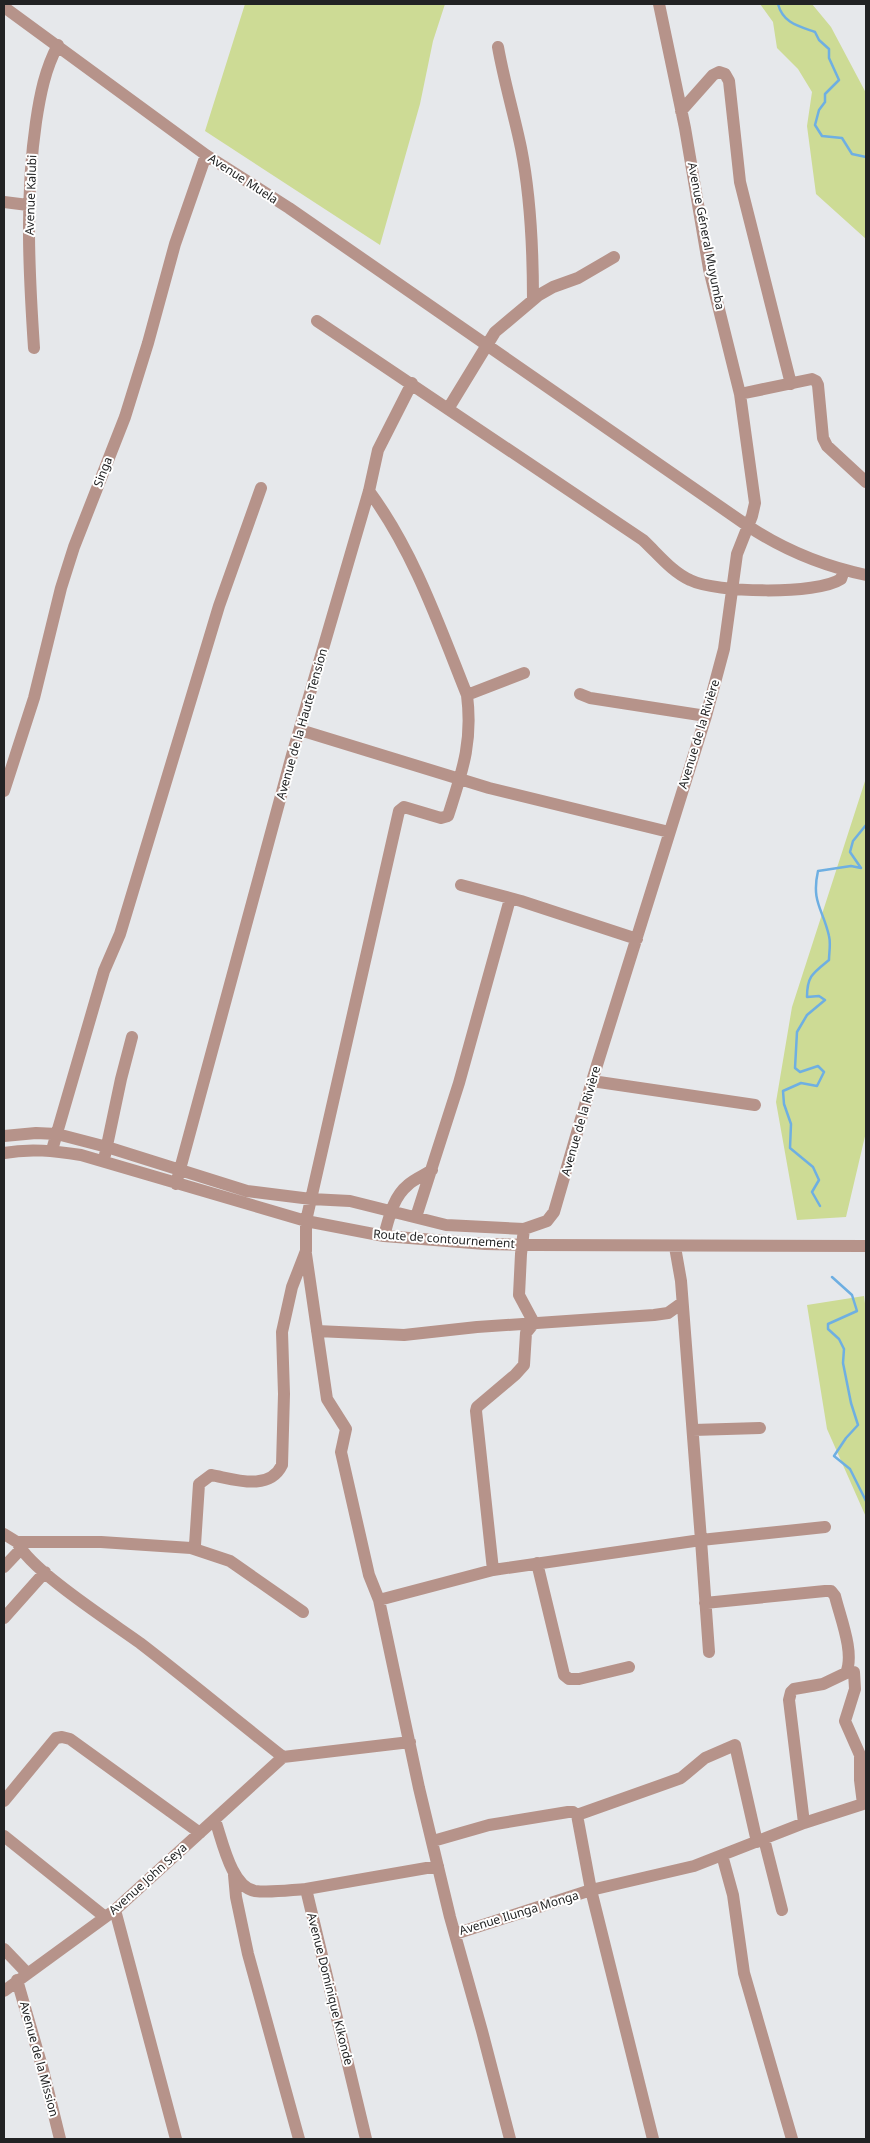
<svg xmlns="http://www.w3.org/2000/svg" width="870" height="2143" font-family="'Noto Sans',sans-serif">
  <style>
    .green { fill: #cddb95 }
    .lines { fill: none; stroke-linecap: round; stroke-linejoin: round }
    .stream { stroke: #6eafe2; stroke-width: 2.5 }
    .minor { stroke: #b6938a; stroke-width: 12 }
    .labels { text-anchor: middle; stroke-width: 4; stroke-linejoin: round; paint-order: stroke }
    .street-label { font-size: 12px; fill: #222324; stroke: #fff }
  </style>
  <rect width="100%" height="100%" fill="#e6e8eb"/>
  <path class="green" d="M245 4H445L433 41 420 104 380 245 205 131Z
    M760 4H812L831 27 866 93V239L816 194 807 126 812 92 798 69 777 48 773 22Z
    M866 778V1132L846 1217 797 1220 776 1102 792 1007Z
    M864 1296 866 1311V1517L827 1429 807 1305Z"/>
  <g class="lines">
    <path class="stream" d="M778 4C783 23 798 26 815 32L819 40 829 49V58L839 80 825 94V102L819 110 815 125 822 136 842 138 852 154 866 157
      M820 1206 812 1192 819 1180 813 1167 790 1148 791 1124 784 1104 783 1091 801 1083 817 1086 824 1072 818 1066 800 1072 795 1068 797 1032 807 1015 825 1000 819 996 807 997C807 976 813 973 829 960 829 952 831 944 829 936 823 909 811 902 818 871L851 866 861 868 850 852 853 841 866 825
      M832 1277 852 1295 857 1311 828 1324V1329L839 1339 844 1349 843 1363 851 1403 858 1425 846 1438 834 1456 850 1469 866 1501"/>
    <path class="minor" d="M4 7 206 155 289 208 748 526C784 550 823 566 866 575
      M498 47C504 81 514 114 521 148 531 198 533 249 533 300
      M681 111 713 75 719 72 725 74 729 81 740 182 791 384
      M4 202 28 205
      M317 321 643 540C658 554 672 572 690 580 716 593 817 595 841 579L844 570
      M34 348C29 273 25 197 36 122 40 95 45 69 58 45
      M740 394 812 379 816 381 818 385 823 438 827 446 866 482
      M448 409 495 332 539 295 553 287 578 278 614 257
      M580 694 590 698 706 716
      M467 695 524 673
      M300 730 489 788 669 832
      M4 791 34 698 61 588 74 547 125 417 148 343 175 244 206 155
      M461 885 521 901 637 939
      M592 1081 755 1105
      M4 1136 36 1133 57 1134 107 1147 247 1191 311 1199 350 1201 446 1225 524 1229
      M52 1150 104 971 120 934 219 606 261 488
      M4 1153C30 1148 55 1151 81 1155L306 1221 384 1236 485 1244 536 1245 866 1246
      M105 1155 121 1079 132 1037
      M176 1184 292 755 369 491 378 450 412 383
      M416 1217 459 1083 510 899
      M384 1236C389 1218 393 1197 408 1185 414 1179 425 1175 432 1170
      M306 1254 327 1399 346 1429 341 1452 369 1575 379 1600 419 1788 450 1917 482 2031 510 2139
      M317 1331 404 1335 477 1327 654 1315 668 1313 682 1303
      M693 1430 760 1428
      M4 1534 17 1542H101L191 1548 195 1545 199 1484 211 1475C234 1479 269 1492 282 1465L284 1394 282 1332 292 1287 306 1251V1221L399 811 404 807 441 818 448 816C462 772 473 743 467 695 439 625 414 552 369 491
      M17 1542C30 1570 111 1622 140 1643 188 1680 235 1719 283 1757
      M191 1548 230 1561 303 1612
      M537 1563 564 1675 569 1679H579L629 1667
      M4 1567 20 1550
      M493 1570 701 1540 681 1281 675 1247
      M379 1600 493 1570 476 1411 477 1407 515 1375 524 1365 526 1333 534 1323 519 1295 521 1254 524 1229 547 1221 554 1212 592 1081 706 716 724 649 737 554 752 516 755 503 740 394 709 269 685 128 659 4
      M705 1603 825 1591H831L835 1596C840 1617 855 1653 846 1673L823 1684 794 1689 791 1692 789 1700 804 1823
      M4 1618 45 1572
      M709 1652 701 1540 825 1527
      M283 1757 410 1742
      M4 1801 56 1738 62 1737 70 1739 200 1833
      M577 1815 681 1778 705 1758 735 1745 757 1842
      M215 1820C222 1839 231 1887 255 1891 271 1893 290 1890 306 1889L366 2139
      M4 1836 105 1917
      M764 1839 782 1910
      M433 1841 489 1825 568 1812H573L577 1815 591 1890 653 2139
      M722 1855 733 1895 744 1973 792 2139
      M234 1875 236 1897 248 1954 299 2139
      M306 1889 438 1866
      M115 1910 176 2139
      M455 1934 591 1890 694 1866 804 1823 863 1804 860 1780V1755L845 1721 855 1689 854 1672
      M4 1949 27 1973
      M17 1980 43 2070 60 2139
      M4 1991 115 1910 283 1757"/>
  </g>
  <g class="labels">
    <g class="street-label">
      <text transform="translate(243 179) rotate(33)" y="4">Avenue Muela</text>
      <text transform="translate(31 195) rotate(-88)" y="4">Avenue Kalubi</text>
      <text transform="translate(706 236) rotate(79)" y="4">Avenue Géneral Muyumba</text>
      <text transform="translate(103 472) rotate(-69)" y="4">Singa</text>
      <text transform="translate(302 724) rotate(-74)" y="4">Avenue de la Haute Tension</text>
      <text transform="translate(699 734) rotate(-73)" y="4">Avenue de la Rivière</text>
      <text transform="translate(581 1121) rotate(-74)" y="4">Avenue de la Rivière</text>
      <text transform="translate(444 1239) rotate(4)" y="4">Route de contournement</text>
      <text transform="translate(148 1879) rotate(-42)" y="4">Avenue John Seya</text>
      <text transform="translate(519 1913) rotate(-17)" y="4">Avenue Ilunga Monga</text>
      <text transform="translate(330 1989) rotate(76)" y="4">Avenue Dominique Kikonde</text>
      <text transform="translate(39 2059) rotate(75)" y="4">Avenue de la Mission</text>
    </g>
  </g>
  <rect width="870" height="2143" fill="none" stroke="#222324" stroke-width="10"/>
</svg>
